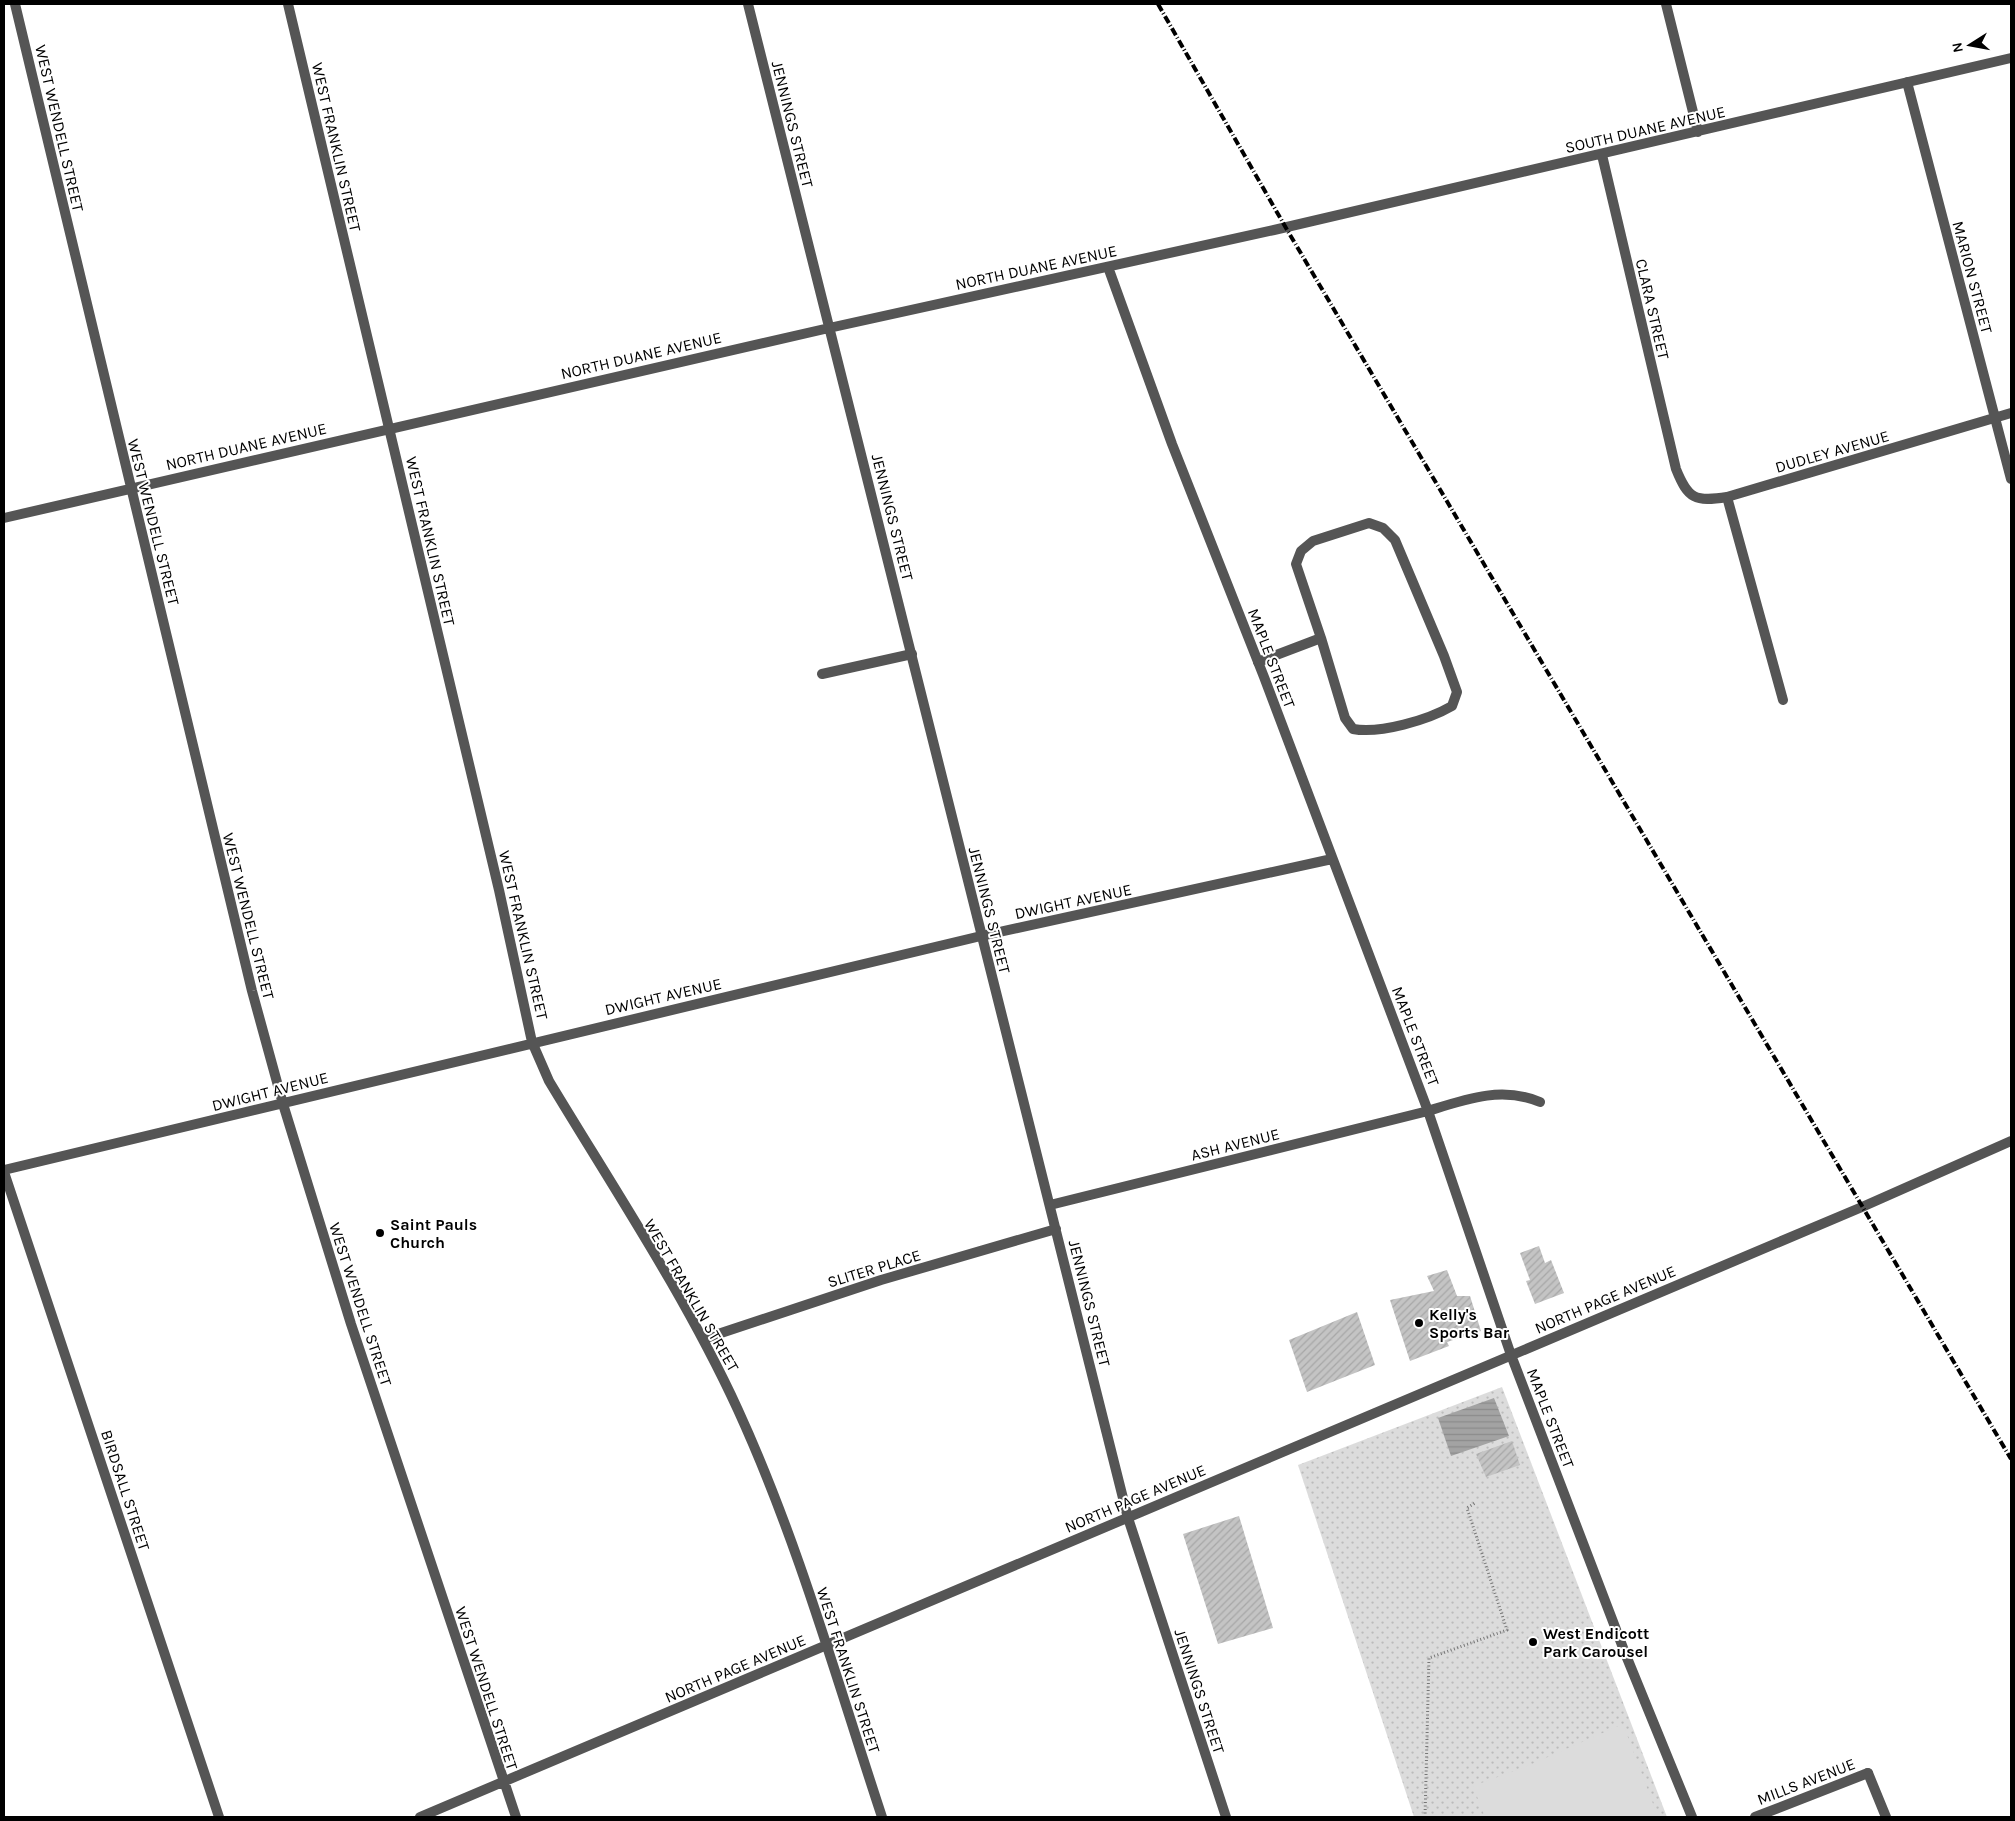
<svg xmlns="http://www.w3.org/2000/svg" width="2015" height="1821" font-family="Karla,sans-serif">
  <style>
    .park { fill: url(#park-dots) }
    .pitch { fill: #dcdcdc }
    .water { fill: url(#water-rules) }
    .building { fill: url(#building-hatch) }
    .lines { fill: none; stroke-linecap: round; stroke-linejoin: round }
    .path { stroke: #777; stroke-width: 3; stroke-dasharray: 1 2.5; stroke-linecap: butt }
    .lane { stroke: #555; stroke-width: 10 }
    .street { stroke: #555; stroke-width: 10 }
    .rail { stroke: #000; stroke-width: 4; stroke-dasharray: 8 2.5 1 2.5; stroke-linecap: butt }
    .poi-dot { fill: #000; stroke: #fff; stroke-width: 2 }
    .labels { text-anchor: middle; stroke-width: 4; stroke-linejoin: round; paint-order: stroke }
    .street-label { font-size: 16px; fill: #000; stroke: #fff }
    .poi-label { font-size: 16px; font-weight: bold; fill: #000; stroke: #fff; text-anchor: start }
  </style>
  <defs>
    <pattern id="park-dots" width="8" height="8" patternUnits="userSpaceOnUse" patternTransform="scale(1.25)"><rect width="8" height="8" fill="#dcdcdc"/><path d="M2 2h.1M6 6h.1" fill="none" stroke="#bbb" stroke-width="1.8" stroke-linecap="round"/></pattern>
    <pattern id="water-rules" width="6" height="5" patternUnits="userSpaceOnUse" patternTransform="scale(1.25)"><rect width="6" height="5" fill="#a3a3a3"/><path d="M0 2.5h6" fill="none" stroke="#8b8b8b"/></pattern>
    <pattern id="building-hatch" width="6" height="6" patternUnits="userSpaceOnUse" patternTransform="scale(1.25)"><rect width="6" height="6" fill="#c4c4c4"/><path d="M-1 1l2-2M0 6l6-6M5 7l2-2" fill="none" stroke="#a7a7a7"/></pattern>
  </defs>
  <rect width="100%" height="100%" fill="#fff"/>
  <path class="park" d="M1502 1387 1667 1817H1414L1298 1465Z"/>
  <path class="pitch" d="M1623 1724 1658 1817H1485L1473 1786 1525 1767Z"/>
  <path class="water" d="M1494 1398 1509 1436 1451 1456 1438 1418Z"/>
  <path class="building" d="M1539 1246 1545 1263 1551 1260 1564 1293 1535 1304 1526 1281 1530 1280 1520 1253Z
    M1447 1270 1457 1296H1470L1481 1331 1447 1342 1449 1346 1410 1361 1390 1300 1434 1291 1427 1276Z
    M1357 1312 1375 1365 1307 1392 1289 1340Z
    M1512 1441 1520 1465 1486 1477 1476 1454Z
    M1239 1516 1273 1628 1218 1644 1183 1534Z"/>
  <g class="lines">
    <path class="path" d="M1425 1817 1429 1658 1507 1630 1467 1508 1475 1503"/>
    <path class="lane" d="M1258 662 1321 638 1296 564 1301 551 1313 541 1369 523 1383 528 1395 540 1444 656 1457 692 1452 706C1428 720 1380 734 1353 729L1345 718 1321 638
      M822 674 912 654
      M1428 1111C1466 1099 1502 1086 1540 1102
      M1868 1773 1886 1817"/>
    <path class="street" d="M15 4 252 991 283 1104 351 1324 516 1817
      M288 4 499 890 532 1042 549 1081C614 1189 685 1295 738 1410 798 1541 837 1681 882 1817
      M748 4 1128 1518 1226 1817
      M1666 4 1698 132
      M1907 82 2011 479
      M1602 155 1676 469C1688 499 1695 502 1727 497L2011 413
      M1108 267 1172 444 1264 677 1428 1111 1511 1355 1625 1653 1692 1817
      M1727 497 1783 700
      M4 518 829 328 1274 230 2011 58
      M4 1170 981 936 1332 859
      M4 1172 219 1817
      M1050 1205 1428 1111
      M703 1339 881 1280 1056 1229
      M420 1817 1862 1207 2011 1141
      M1755 1817 1868 1773"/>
    <path class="rail" d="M1158 4 1286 228 2011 1459"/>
  </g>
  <g class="poi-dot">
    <circle cx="380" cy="1233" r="5"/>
    <circle cx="1419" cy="1323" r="5"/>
    <circle cx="1533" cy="1642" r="5"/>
  </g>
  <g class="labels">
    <g class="street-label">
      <text transform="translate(793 124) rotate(76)" y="6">JENNINGS STREET</text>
      <text transform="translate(60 128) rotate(77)" y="6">WEST WENDELL STREET</text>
      <text transform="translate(1645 129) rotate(-13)" y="6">SOUTH DUANE AVENUE</text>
      <text transform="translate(337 147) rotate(77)" y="6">WEST FRANKLIN STREET</text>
      <text transform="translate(1036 267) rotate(-12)" y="6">NORTH DUANE AVENUE</text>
      <text transform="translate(1973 277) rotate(75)" y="6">MARION STREET</text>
      <text transform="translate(1653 309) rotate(77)" y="6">CLARA STREET</text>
      <text transform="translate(641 355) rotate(-13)" y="6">NORTH DUANE AVENUE</text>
      <text transform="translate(246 446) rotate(-13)" y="6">NORTH DUANE AVENUE</text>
      <text transform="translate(1832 451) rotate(-16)" y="6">DUDLEY AVENUE</text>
      <text transform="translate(893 517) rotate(76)" y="6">JENNINGS STREET</text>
      <text transform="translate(154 522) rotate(76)" y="6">WEST WENDELL STREET</text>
      <text transform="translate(431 541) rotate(77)" y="6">WEST FRANKLIN STREET</text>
      <text transform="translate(1272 658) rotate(69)" y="6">MAPLE STREET</text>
      <text transform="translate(1073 901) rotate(-12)" y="6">DWIGHT AVENUE</text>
      <text transform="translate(990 910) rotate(76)" y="6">JENNINGS STREET</text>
      <text transform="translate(249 916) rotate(76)" y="6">WEST WENDELL STREET</text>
      <text transform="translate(524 935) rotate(77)" y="6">WEST FRANKLIN STREET</text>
      <text transform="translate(663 996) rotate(-13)" y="6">DWIGHT AVENUE</text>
      <text transform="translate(1416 1036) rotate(69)" y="6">MAPLE STREET</text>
      <text transform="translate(270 1091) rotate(-14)" y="6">DWIGHT AVENUE</text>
      <text transform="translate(1235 1144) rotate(-14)" y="6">ASH AVENUE</text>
      <text transform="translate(874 1268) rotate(-17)" y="6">SLITER PLACE</text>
      <text transform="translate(692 1295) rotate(60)" y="6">WEST FRANKLIN STREET</text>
      <text transform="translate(1605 1299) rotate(-23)" y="6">NORTH PAGE AVENUE</text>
      <text transform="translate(1090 1303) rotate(76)" y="6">JENNINGS STREET</text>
      <text transform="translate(361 1304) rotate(72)" y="6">WEST WENDELL STREET</text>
      <text transform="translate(1551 1418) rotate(69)" y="6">MAPLE STREET</text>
      <text transform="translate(126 1490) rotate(72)" y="6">BIRDSALL STREET</text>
      <text transform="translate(1135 1498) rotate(-23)" y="6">NORTH PAGE AVENUE</text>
      <text transform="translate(735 1668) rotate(-23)" y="6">NORTH PAGE AVENUE</text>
      <text transform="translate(849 1670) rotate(72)" y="6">WEST FRANKLIN STREET</text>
      <text transform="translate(487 1688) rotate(72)" y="6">WEST WENDELL STREET</text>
      <text transform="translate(1200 1691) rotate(72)" y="6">JENNINGS STREET</text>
      <text transform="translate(1806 1781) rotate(-21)" y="6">MILLS AVENUE</text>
    </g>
    <g class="poi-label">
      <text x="390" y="1230">Saint Pauls<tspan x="390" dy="18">Church</tspan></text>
      <text x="1429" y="1320">Kelly's<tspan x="1429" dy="18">Sports Bar</tspan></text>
      <text x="1543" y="1639">West Endicott<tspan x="1543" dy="18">Park Carousel</tspan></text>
    </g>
  </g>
  <rect width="2015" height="1821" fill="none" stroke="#000000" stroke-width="10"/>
  <g transform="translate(1970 45) rotate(259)" stroke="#ffffff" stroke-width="4" paint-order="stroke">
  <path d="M0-4L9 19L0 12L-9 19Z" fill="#000000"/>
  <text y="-8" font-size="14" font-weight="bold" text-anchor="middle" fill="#000000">N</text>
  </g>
</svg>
